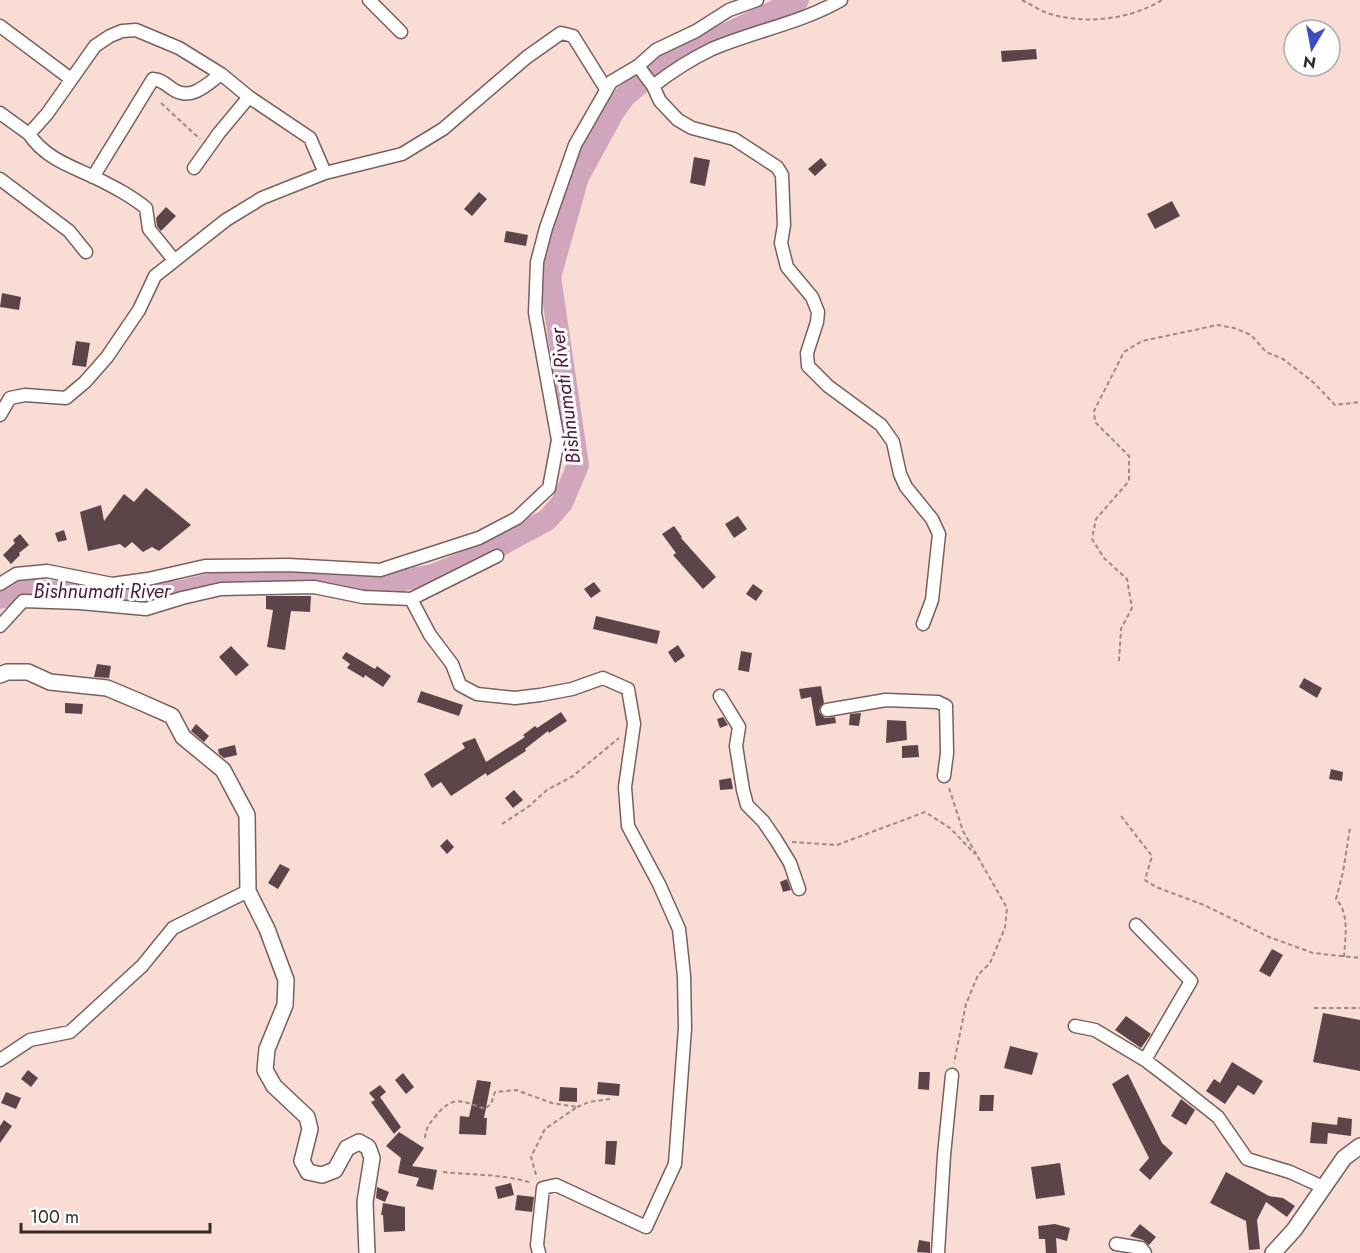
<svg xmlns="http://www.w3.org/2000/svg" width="1360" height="1253" font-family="Jost,sans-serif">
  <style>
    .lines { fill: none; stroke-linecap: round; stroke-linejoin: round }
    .river { stroke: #d1a6bd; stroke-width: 22 }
    .building { fill: #5c4548 }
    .minor-casing { stroke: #78615a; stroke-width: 15 }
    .tertiary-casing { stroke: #78615a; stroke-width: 18 }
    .path { stroke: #9d8a84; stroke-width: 2; stroke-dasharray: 4.5 3; stroke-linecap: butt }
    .minor { stroke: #fff; stroke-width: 12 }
    .tertiary { stroke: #fff; stroke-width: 15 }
    .labels { text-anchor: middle; stroke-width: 6; stroke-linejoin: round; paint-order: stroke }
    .water-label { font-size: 20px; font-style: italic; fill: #4c1838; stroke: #fff }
  </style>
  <rect width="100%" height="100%" fill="#f9ddd5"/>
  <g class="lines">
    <path class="river" d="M0 598 27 590 105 595H143L182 591 240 577 322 576 392 582 433 575 482 555 547 520 562 503 578 465 550 277 578 177 613 113 625 96 663 64 798 0"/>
  </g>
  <path class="building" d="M1036 49 1037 59 1002 62 1001 51Z
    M694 157 710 160 705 186 690 183Z
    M821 158 827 165 815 176 808 169Z
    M479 192 487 199 472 216 464 209Z
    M1172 201 1180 216 1155 229 1147 214Z
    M166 207 176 216 161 231 157 226 156 218Z
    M506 231 528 235 526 246 504 242Z
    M2 293 21 297 19 310 0 307Z
    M76 341 90 343 86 367 72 365Z
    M146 488 191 525 159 551 152 547 143 552 132 542 125 548 120 544 88 551 80 512 101 505 104 521 124 494 134 502Z
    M738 516 747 529 734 538 725 524Z
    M674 526 682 537 681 538 716 577 703 589 673 555 676 553 662 534Z
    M64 530 67 540 58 542 55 533Z
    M20 534 29 545 19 553 20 555 11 564 3 555 15 543 13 540Z
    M594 582 601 591 591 598 584 589Z
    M753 584 763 591 756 601 746 594Z
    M266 596H311L310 612 291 611 285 650 267 647 273 610 266 609Z
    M596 616 660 631 657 644 593 629Z
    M678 645 685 656 675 663 668 652Z
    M231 646 249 665 236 676 219 657Z
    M741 651 752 653 749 672 738 670Z
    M346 652 375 669 377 666 391 676 383 687 365 675 364 678 347 668 350 664 342 658Z
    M97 664 111 666 109 678 94 677Z
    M1304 678 1322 688 1317 698 1299 687Z
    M821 686 824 703 820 707 819 712 825 718 835 717 836 723 816 726 811 697 801 699 799 689Z
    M421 691 463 705 459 716 417 702Z
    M65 703 83 704 82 714 65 713Z
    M561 712 567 721 549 733 548 731 525 749 526 751 487 776 486 773 451 796 441 782 432 788 424 774 465 748 462 743 475 738 486 762 525 737 523 735 535 726 537 728Z
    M861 713 859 726 849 725 850 714Z
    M723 717 728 725 720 728 717 719Z
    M887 720 906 721 907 740 886 743Z
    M196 724 209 736 204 742 191 731Z
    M235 745 237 755 224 758 219 754 218 749Z
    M918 745 919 757 902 758V746Z
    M1331 769 1343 772 1342 781 1329 779Z
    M731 778 733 789 720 790 719 780Z
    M514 790 523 800 513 808 505 798Z
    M447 839 454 847 447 854 440 846Z
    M280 864 290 869 278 889 268 883Z
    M787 879 791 890 783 892 780 882Z
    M1272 949 1283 955 1270 977 1259 971Z
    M1323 1013 1360 1020V1071L1313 1062Z
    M1126 1016 1151 1034 1141 1048 1115 1030Z
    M1010 1046 1038 1053 1032 1075 1004 1068Z
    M1232 1062 1263 1081 1254 1095 1238 1085 1225 1104 1206 1091 1214 1079 1220 1083Z
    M28 1070 38 1078 31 1087 21 1079Z
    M919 1072H930L929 1090 918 1089Z
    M403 1073 414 1087 406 1094 395 1080Z
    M1128 1074 1162 1143 1173 1153 1150 1180 1139 1170 1149 1158 1112 1084Z
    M477 1080 491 1082 484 1118H487L486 1135 459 1134 460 1116 469 1117Z
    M598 1082 620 1084 619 1096 597 1094Z
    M380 1085 386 1092 380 1097 401 1127 394 1134 371 1102 375 1100 369 1093Z
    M560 1087 577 1088V1102L559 1101Z
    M6 1092 21 1098 16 1109 1 1103Z
    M980 1095H994L993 1111H979Z
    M1181 1099 1195 1110 1186 1125 1171 1116Z
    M1338 1117 1352 1119 1351 1136 1328 1133 1327 1144 1310 1143 1312 1122 1337 1125Z
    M4 1120 12 1126 0 1143V1126Z
    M399 1132 424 1148 412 1166 437 1170 433 1190 416 1186 419 1178 398 1173 401 1158 386 1146Z
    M606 1141H617L615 1165 605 1164Z
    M1060 1163 1065 1195 1036 1199 1031 1167Z
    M1226 1172 1269 1196 1283 1198 1295 1206 1287 1217 1266 1202 1257 1220 1260 1249 1249 1250 1246 1221 1210 1203Z
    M511 1183 514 1195 498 1199 495 1187Z
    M377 1187 389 1192 385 1202 376 1198Z
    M517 1195 534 1197 532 1212 515 1210Z
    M383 1203 405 1207V1231L384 1232 383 1215H381Z
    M1055 1224 1070 1228 1067 1241 1056 1238 1057 1253H1046L1045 1239H1039L1038 1226Z
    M1140 1224 1156 1237 1149 1245 1143 1240 1130 1236Z
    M919 1240 930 1242V1253L917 1252Z"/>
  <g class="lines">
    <defs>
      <path id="minor" d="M369 0 401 32
        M841 0C801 23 754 31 712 49 691 59 671 72 653 86L660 101 678 120 692 128 734 139 777 167 782 175 784 225 781 243 787 267 812 297 818 312 817 322 807 353 808 366 828 386 881 425 893 442 900 474 906 487 932 519 939 534 932 600 923 624
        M0 26 71 79
        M638 66 653 86
        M0 113 29 134 47 114 95 46 110 36 122 31 136 30 179 48 221 74 249 97 310 138 325 173
        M29 134C45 158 70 166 94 177 112 186 130 195 146 208L149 229 174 260
        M194 168 219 133 249 97
        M93 177 153 79C163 80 166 85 174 90 192 101 207 84 221 74
        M0 179 69 231 86 252
        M0 415 10 398 25 395 66 398 85 382 107 357 139 310 155 276 226 220 262 198 325 173 402 154 443 129 527 57 561 33 573 36 606 89
        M0 584 16 574 47 571 112 584 148 579 205 566 288 565 380 570 479 538 517 518 549 488 558 440 535 313 537 262 546 228 575 145 611 82 638 66 656 50 696 31 729 10 757 0
        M411 599 430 635 452 664 460 685 477 694 515 698 540 695 572 689 603 678 628 689 634 724 625 787 628 826 659 884 679 929 684 976 685 1028 675 1164 646 1227 556 1185 543 1188 537 1245 539 1253
        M0 626 23 601 80 603 146 609 182 598 221 589 314 587 363 597 411 599 497 556
        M720 696 739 727 736 746 743 790 747 805 763 821 776 840 790 863 799 889
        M827 710 886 700 938 702 946 706 947 753 944 776
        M1136 925 1191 981 1145 1060
        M1075 1026 1095 1030 1145 1060 1170 1079 1218 1117 1247 1159 1290 1172 1323 1187
        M0 1060 30 1040 70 1032 142 966 173 928 248 891
        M1116 1244 1141 1248 1145 1253
        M938 1253 944 1155 952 1075"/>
      <path id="tertiary" d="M0 675 7 672H28L50 682 107 688 138 701 172 716 183 737 223 770 247 815 248 891 267 929 286 980 285 1005 267 1049 265 1070 274 1086 307 1117 310 1129 302 1161 308 1172 322 1175 335 1170 347 1148 359 1142 368 1147 372 1158 365 1202 367 1253
        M1273 1253 1294 1230 1344 1158 1360 1146"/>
    </defs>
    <use href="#minor" class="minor-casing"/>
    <use href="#tertiary" class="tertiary-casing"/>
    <path class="path" d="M1022 0C1030 4 1039 10 1047 13 1084 25 1129 20 1162 0
      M161 103 200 139
      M1119 661 1121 629 1132 608 1127 579 1104 558 1092 539 1096 519 1129 481V456L1095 422 1094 411 1124 352 1142 341 1218 325 1234 328 1251 335 1266 352 1283 359 1313 382 1335 405 1360 402
      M949 788 963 831 1007 908 1005 928 990 963 978 975 966 1004 954 1063
      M1121 816 1152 856 1145 880 1156 887 1204 905 1269 937 1313 953 1360 958
      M502 824 528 807 547 790 573 776 619 738
      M792 842 837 845 925 812 950 828 975 854
      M1344 957C1345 938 1350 914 1336 899L1343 872 1350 828
      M1314 1008H1360
      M577 1107 589 1102 610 1099
      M425 1138C426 1128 429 1124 435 1117 452 1095 461 1100 485 1109L491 1104 495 1092 516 1090 552 1103 577 1107 545 1129 531 1157 537 1178
      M443 1172C473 1175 504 1174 532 1183"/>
    <use href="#minor" class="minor"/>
    <use href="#tertiary" class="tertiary"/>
  </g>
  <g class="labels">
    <g class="water-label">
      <text transform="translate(565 396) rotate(-97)" y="7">Bishnumati River</text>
      <text x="102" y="598">Bishnumati River</text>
    </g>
  </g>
  <g transform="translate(1312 48) rotate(190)"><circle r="28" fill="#ffffff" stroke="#aeaaa9" stroke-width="1.5"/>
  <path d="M0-4.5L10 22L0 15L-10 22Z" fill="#3b4dc0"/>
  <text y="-9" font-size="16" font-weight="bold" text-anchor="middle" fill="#342a27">N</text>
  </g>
  <path d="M21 1223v9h189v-9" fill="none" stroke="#342a27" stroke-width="3"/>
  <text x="30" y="1223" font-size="18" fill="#342a27" stroke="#ffffff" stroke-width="4.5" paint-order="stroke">100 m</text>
</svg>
